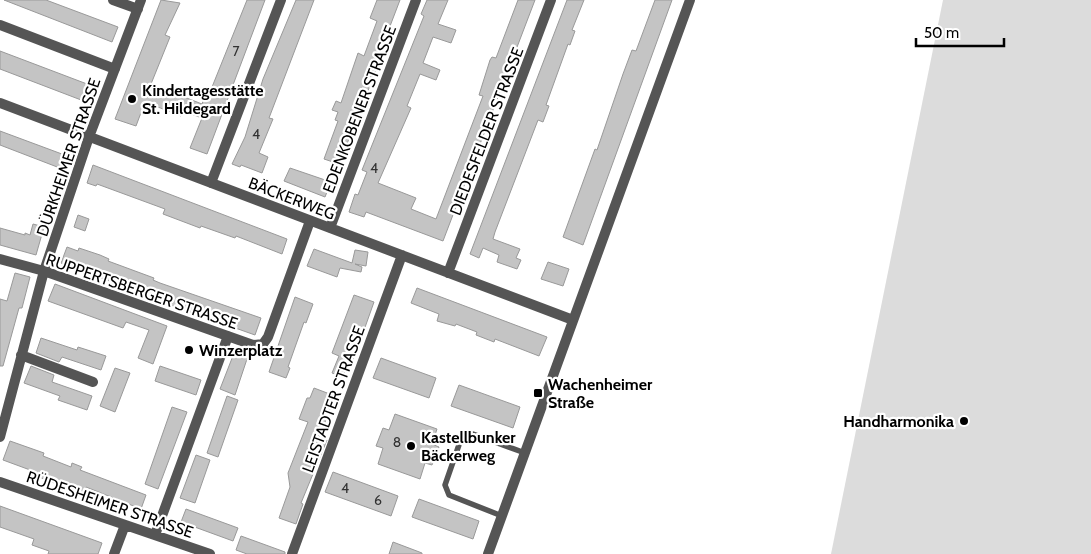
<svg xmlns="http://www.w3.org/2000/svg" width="1091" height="554" font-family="Cabin,sans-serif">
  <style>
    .green { fill: #dcdcdc }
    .building { fill: #c4c4c4; stroke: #999 }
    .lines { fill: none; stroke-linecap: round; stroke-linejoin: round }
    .service { stroke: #555; stroke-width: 5.5 }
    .minor { stroke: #555; stroke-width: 10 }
    .poi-dot { fill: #000; stroke: #fff; stroke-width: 2 }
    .labels { text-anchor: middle; stroke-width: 4.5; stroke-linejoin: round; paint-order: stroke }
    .number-label { font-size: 14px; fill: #313131 }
    .poi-label { font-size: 16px; font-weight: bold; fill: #000; stroke: #fff; text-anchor: start }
    .street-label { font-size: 16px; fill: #000; stroke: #fff }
  </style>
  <rect width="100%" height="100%" fill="#fff"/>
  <path class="green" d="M943 0H1091V554H831Z"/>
  <path class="building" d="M4 0H46L118 27 112 42Z
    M161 0 180 3 165 35 170 37 151 84 202 104 203 101 206 102 247 0H265L207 154 190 148 202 118 183 111 181 116 145 102 136 126 115 119Z
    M296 0H314L269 118 273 119 259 153 268 157 262 173 241 165 240 167 232 164 245 137 263 79Z
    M377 0H400L387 34 390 35 339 164 324 159 338 121 335 120 338 112 332 110 336 101 341 103 358 53 364 56 377 21 370 18Z
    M427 0H448L438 24 456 30 451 43 433 37 423 63 440 70 436 80 420 74 407 106 411 108 378 183 416 198 411 209 436 219 483 96 479 95 490 60 492 57 496 58 518 0H535L443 241 366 212 364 217 349 212 355 194 358 195 367 172 362 170 424 16 421 14Z
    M567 0H584L572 30 575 31 570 45 568 44 546 105 549 106 543 122 538 120 495 232 493 239 520 249 516 258 521 260 517 269 497 262 499 255 483 248 479 258 470 254Z
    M655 0H672L583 245 563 237 595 149 597 150 623 74 632 50 636 51Z
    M0 51 95 87 89 103 0 69Z
    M0 131 70 157 65 170 0 145Z
    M93 165 287 239 282 254 236 236 235 238 201 226 200 228 163 214 165 209 97 184 96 186 87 183Z
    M290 168 331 182 325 197 284 181Z
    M78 215 89 219 85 231 74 227Z
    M33 224 44 227 36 255 0 245V228L25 235V233L30 235Z
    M67 247 78 251 79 248 100 255 109 259 108 261 154 278 153 280 160 283 261 318 255 335 162 302 163 301 61 263Z
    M314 249 352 263 355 250 368 252 366 266 355 264 362 267 361 272 340 268 337 277 307 266Z
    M548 262 569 269 563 286 541 279Z
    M15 273 30 277 22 308H19L3 366H0V299L7 301Z
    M55 284 167 326 153 364 138 358 149 330 126 322 123 328 48 301Z
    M417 288 547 337 539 356 495 339 494 342 476 335 477 332 456 324 455 326 437 321 439 314 411 303Z
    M354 295 374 302 363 333 359 332 353 348 357 349 352 361 349 359 343 377 332 373 339 356 332 353Z
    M295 297 313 304 306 323 304 322 288 367 290 368 286 378 269 372Z
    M41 338 77 350 78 347 106 356 101 370 62 357 59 362 36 353Z
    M236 348 249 353 235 395 220 389Z
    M381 358 436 378 429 398 373 378Z
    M31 366 54 375 52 382 92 396 87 410 58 400 60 396 24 383Z
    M160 366 201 380 196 395 155 381Z
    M115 368 130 373 115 412 100 406Z
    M459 385 520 407 513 428 451 406Z
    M314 388 335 396 319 438 327 440 301 503 303 504 296 524 279 518 290 487 288 473 308 422 299 419 307 398H310Z
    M227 396 238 400 218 457 207 453Z
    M172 407 187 412 158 489 145 484Z
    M395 414 437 429 432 444 439 447 432 465 425 463 420 479 378 464 383 448 376 446 383 428 389 430Z
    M10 441 44 453 43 456 71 467 72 463 82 467 80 470 146 495 141 509 86 487 83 494 39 477 41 474 3 460Z
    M196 455 210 460 195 503 180 498Z
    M333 472 398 496 391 516 325 492Z
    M419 499 479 521 473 539 412 517Z
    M0 506 102 543 98 554H48L49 551 32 545 34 539 0 527Z
    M186 509 238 528 233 541 181 522Z
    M241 536 285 552V554H247L236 550Z
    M393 542 422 553V554H389Z"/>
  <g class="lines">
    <path class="service" d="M502 516 449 495 445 485 461 439 466 434H473L525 453"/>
    <path class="minor" d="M113 0 138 9
      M0 25 115 69
      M0 103 573 320
      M211 183 281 0
      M330 228 416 0
      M0 259 44 271 253 345 263 344 268 337 310 221
      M448 273 551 0
      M21 355 93 382
      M0 437 44 271 89 137 141 0
      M0 482 210 554
      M155 535 228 336
      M114 554 125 525
      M292 554 402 255
      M488 554 690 0"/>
  </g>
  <g class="poi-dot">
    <circle cx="132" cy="99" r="5"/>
    <circle cx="189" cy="350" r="5"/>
    <rect x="533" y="388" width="10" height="10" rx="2.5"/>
    <circle cx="964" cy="421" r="5"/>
    <circle cx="411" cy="446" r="5"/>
  </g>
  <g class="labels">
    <g class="number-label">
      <text x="236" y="56">7</text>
      <text x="256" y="139">4</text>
      <text x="374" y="173">4</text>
      <text x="397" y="447">8</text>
      <text x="345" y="493">4</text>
      <text x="378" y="505">6</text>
    </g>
    <g class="poi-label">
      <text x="142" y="96">Kindertagesstätte<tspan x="142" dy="18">St. Hildegard</tspan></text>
      <text x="199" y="356">Winzerplatz</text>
      <text x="548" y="390">Wachenheimer<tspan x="548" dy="18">Straße</tspan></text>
      <text x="954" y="427" text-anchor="end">Handharmonika</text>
      <text x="421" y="443">Kastellbunker<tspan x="421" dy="18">Bäckerweg</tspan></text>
    </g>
    <g class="street-label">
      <text transform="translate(359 109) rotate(-69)" y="6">EDENKOBENER STRASSE</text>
      <text transform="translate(486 131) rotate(-69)" y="6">DIEDESFELDER STRASSE</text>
      <text transform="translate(68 157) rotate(-71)" y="6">DÜRKHEIMER STRASSE</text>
      <text transform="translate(292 198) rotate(21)" y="6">BÄCKERWEG</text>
      <text transform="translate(142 291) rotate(19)" y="6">RUPPERTSBERGER STRASSE</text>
      <text transform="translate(333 399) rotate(-70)" y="6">LEISTADTER STRASSE</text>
      <text transform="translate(110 504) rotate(19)" y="6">RÜDESHEIMER STRASSE</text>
    </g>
  </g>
  <path d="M916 38v8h88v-8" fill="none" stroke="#000000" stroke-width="2.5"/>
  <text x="924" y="38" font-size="15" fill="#000000" stroke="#ffffff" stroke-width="4" paint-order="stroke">50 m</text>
</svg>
